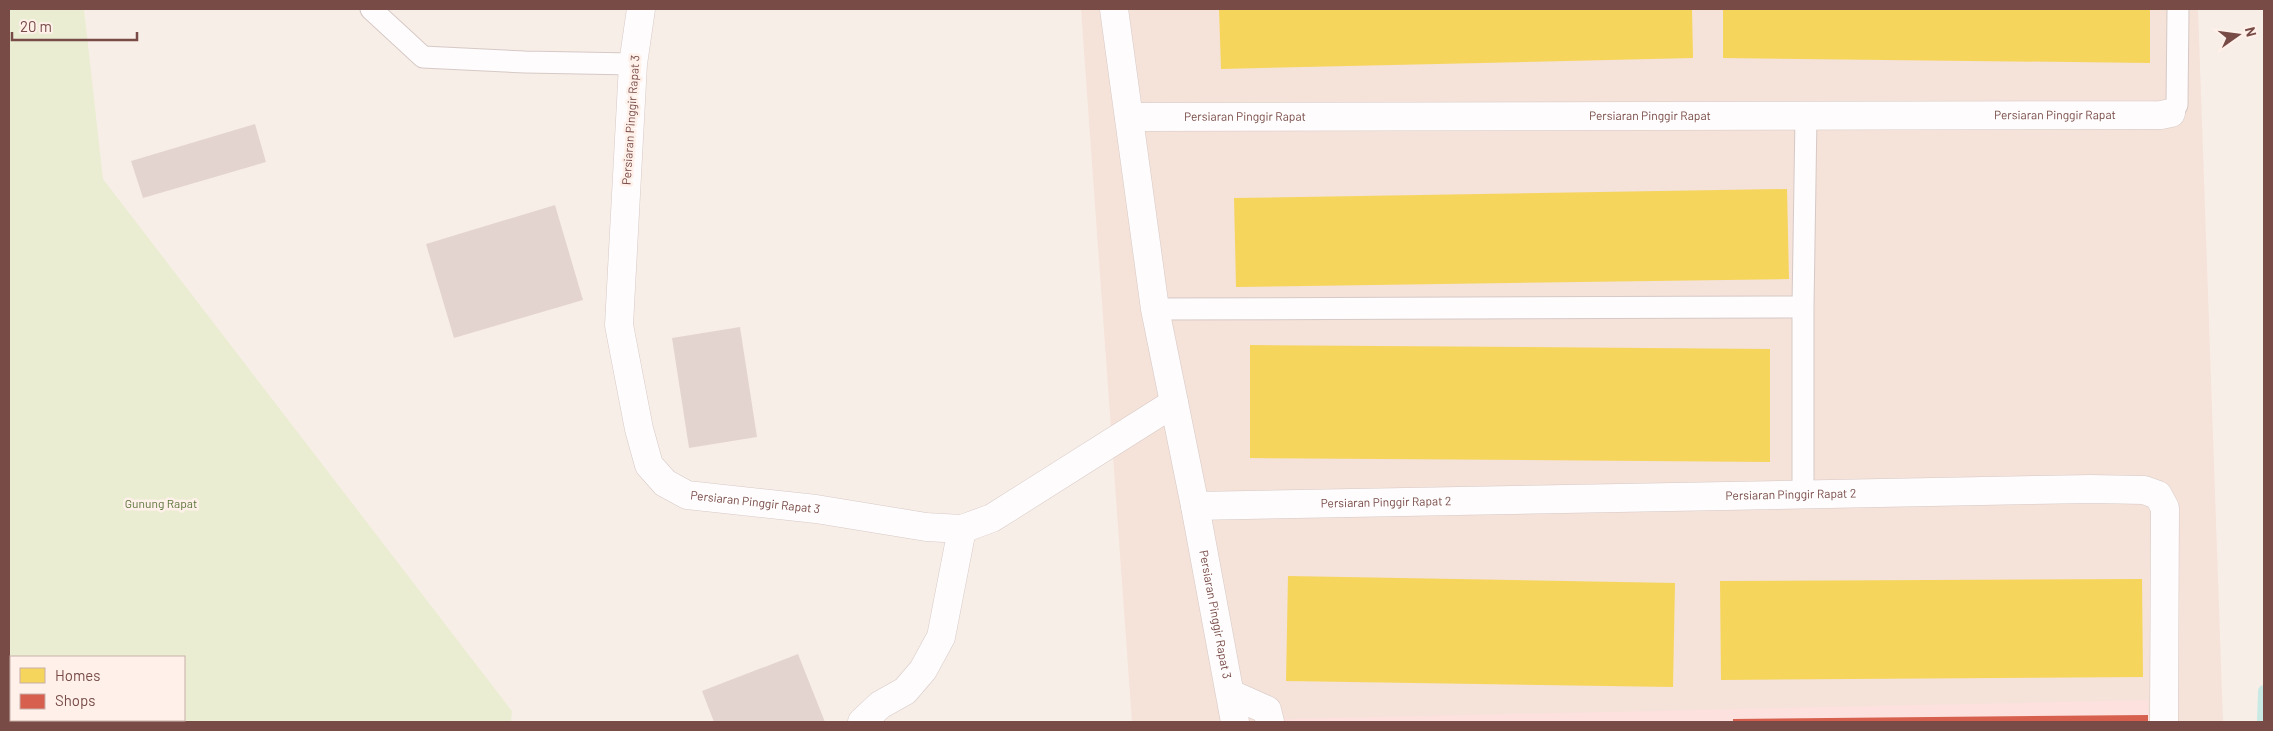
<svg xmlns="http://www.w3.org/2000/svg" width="2273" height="731" font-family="Barlow,sans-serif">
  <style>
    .residential { fill: #f5e2d9 }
    .commercial { fill: #fce1de }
    .green { fill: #eaedd2; fill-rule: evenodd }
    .homes { fill: #f6d55c }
    .shops { fill: #d6604d }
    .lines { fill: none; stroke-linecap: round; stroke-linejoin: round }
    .stream { stroke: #c9eae4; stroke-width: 12 }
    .building { fill: #e4d4d0 }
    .service-casing { stroke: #d6c9c6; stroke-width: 23 }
    .minor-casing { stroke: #d6c9c6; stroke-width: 29 }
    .service { stroke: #fefcfc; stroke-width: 21 }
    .minor { stroke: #fefcfc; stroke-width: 28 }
    .labels { text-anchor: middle; stroke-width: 5; stroke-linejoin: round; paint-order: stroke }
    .street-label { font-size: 12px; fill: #784b47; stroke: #fff1ea }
    .park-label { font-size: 12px; fill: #5a7339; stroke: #fff1ea }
  </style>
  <rect width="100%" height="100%" fill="#f8eee8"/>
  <path class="residential" d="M1081 9H2198L2223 722H1132Z"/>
  <path class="commercial" d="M2148 700 2149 722H1280V719Z"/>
  <path class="green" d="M9 9H84L103 179 512 711 511 722H9ZM11 657H184V720H11Z"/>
  <path class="homes" d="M1219 9H1692L1693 58 1221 69Z
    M1723 9H2150V63L1723 58Z
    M1787 189 1789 279 1236 287 1234 198Z
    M1250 345 1770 349V462L1250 458Z
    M1288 576 1675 583 1673 687 1286 681Z
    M2142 579 2143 677 1721 680 1720 581Z"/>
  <path class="shops" d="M2148 715V722H1733V719Z"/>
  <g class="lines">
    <path class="stream" d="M2263 722 2264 691"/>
  </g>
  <path class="building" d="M255 124 266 162 143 198 131 161Z
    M555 205 583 300 454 338 426 244Z
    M740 327 757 437 689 448 672 338Z
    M798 654 825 722H714L702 691Z"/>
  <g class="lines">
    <defs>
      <path id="service" d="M371 9 423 57 525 62 633 64
        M2171 113 2177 105 2178 9
        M1803 307 1806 116
        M1155 309 1803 307V494"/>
      <g id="minor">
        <path id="s1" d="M641 9 633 64 619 325 639 429 649 465 665 483 687 495 816 509 926 527 962 529 992 518 1174 403"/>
        <path id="s2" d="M1114 9 1155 309 1195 506 1235 722"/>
        <path id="s3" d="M1129 117 2161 115 2171 113"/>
        <path id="s4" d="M1195 506 2091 489 2144 490 2158 495 2165 508 2164 722"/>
        <path d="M1231 694 1267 710 1270 722"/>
        <path d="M862 722 880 705 905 691 923 670 941 637 962 529"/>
      </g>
    </defs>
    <use href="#service" class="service-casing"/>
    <use href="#minor" class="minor-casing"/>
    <use href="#service" class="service"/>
    <use href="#minor" class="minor"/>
  </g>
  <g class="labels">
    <g class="street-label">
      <text dy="4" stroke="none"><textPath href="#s3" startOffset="926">Persiaran Pinggir Rapat</textPath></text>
      <text dy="4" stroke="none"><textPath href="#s3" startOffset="116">Persiaran Pinggir Rapat</textPath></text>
      <text dy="4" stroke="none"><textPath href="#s3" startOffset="521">Persiaran Pinggir Rapat</textPath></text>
      <text transform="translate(631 120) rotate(-86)" y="4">Persiaran Pinggir Rapat 3</text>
      <text dy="4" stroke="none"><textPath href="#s4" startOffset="596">Persiaran Pinggir Rapat 2</textPath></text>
      <text dy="4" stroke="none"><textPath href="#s1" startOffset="578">Persiaran Pinggir Rapat 3</textPath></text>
      <text dy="4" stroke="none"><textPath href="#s4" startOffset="191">Persiaran Pinggir Rapat 2</textPath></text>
      <text dy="4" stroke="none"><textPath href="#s2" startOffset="614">Persiaran Pinggir Rapat 3</textPath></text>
    </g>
    <g class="park-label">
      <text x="161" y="508">Gunung Rapat</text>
    </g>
  </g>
  <rect width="2273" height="731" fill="none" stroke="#784b47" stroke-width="20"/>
  <rect x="10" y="656" width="175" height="65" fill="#fff1ea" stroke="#c9afa9"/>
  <rect x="20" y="668" width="25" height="15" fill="#f6d55c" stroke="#c9afa9"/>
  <text x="55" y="681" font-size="15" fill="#784b47">Homes</text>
  <rect x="20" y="694" width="25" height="15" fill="#d6604d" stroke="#c9afa9"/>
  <text x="55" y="706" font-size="15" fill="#784b47">Shops</text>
  <g transform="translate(2238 35) rotate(76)" stroke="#fff1ea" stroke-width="4" paint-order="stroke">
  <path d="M0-4L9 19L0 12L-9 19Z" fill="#784b47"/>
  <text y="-8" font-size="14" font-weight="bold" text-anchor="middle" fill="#784b47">N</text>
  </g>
  <path d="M12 32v8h125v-8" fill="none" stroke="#784b47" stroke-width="2.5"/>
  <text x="20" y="32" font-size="15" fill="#784b47" stroke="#fff1ea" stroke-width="4" paint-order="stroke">20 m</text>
</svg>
